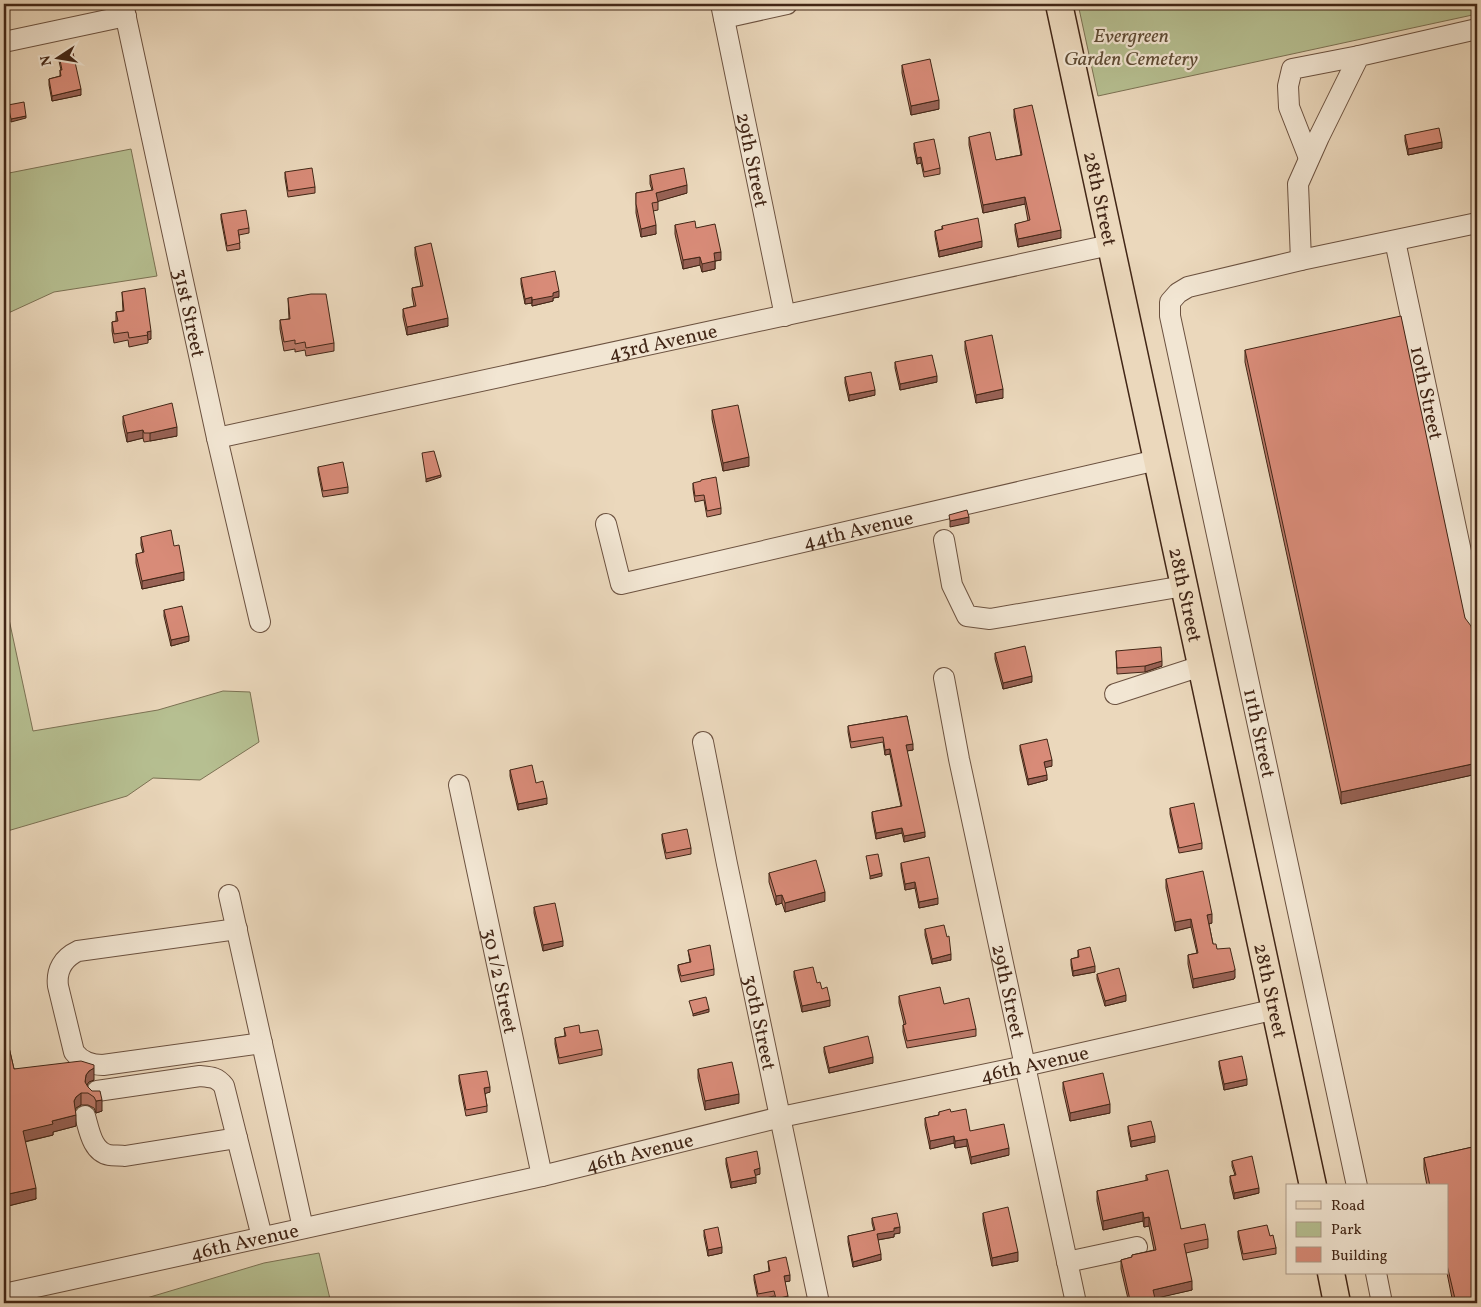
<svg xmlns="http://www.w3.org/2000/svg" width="1481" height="1307" font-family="Vollkorn,serif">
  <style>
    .green { fill: #b6bf91; stroke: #7c7254 }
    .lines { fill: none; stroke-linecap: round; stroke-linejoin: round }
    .minor-casing { stroke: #6c5240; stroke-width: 22 }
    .major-casing { stroke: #422616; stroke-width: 29 }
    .minor { stroke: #f2e6d3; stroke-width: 20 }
    .major { stroke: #ebd8bc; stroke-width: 26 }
    .wall { fill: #ba7867; stroke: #422616 }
    .shaded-wall { fill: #976154; stroke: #422616 }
    .building { fill: #d88b78; stroke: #422616 }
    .labels { text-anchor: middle; stroke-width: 4.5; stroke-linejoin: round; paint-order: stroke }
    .park-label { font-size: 20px; font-style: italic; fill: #5f4c35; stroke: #f2e6d3 }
    .street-label { font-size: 20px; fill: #422616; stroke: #f2e6d3 }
  </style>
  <rect width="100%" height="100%" fill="#ebd8bc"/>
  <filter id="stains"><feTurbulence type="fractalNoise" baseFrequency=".004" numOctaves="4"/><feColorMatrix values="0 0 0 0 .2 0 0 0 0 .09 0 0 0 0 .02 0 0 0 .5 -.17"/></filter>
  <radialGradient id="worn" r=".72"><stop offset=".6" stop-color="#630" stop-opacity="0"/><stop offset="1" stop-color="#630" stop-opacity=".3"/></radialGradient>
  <path class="green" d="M1078 4H1477V14L1098 96Z
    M131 149 157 276 54 292 4 315V174Z
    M4 596 33 731 158 710 223 691 250 692 259 742 200 780 153 778 127 796 4 832Z
    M319 1253 331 1303H130L264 1263Z"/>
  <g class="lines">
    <defs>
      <g id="minor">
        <path id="s1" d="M123 4 217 438 260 622"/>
        <path id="s2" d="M721 4 785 316"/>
        <path d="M724 18 787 4"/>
        <path d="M4 42 126 16"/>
        <path d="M1309 158 1289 107 1288 86 1292 69 1359 56"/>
        <path id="s3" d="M1395 241 1477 627"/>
        <path d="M1301 260 1298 184 1319 137 1359 56 1477 29"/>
        <path id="s4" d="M217 438 1110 245"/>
        <path id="s5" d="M606 524 621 584 1157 460"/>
        <path d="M944 540 952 585 967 616 990 619 1184 586"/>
        <path id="s6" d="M944 678 959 759 1076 1303"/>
        <path d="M1115 694 1201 666"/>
        <path id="s7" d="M703 742 727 864 819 1303"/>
        <path id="s8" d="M459 785 542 1176"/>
        <path d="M229 895 303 1228"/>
        <path d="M237 929 78 951C63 958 56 970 58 986L74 1052C82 1062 91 1065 103 1065L262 1043"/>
        <path d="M85 1116C89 1129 92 1152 109 1155 114 1156 120 1155 125 1156L237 1138 224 1086C217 1077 211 1077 200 1076L97 1091"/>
        <path d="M237 1138 262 1237"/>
        <path d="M1357 1186 1170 316V302L1178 293 1188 287 1301 260 1477 223"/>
        <path d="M1067 1262 1137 1247"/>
        <path d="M1376 1273 1382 1303"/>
        <path id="s9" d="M4 1294 542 1176 781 1117 1025 1066 1276 1009"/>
      </g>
      <g id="major">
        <path id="s10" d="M1059 4 1313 1186"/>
        <path d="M1331 1273 1337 1303"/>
      </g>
    </defs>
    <use href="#minor" class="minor-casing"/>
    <use href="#major" class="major-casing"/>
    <use href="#minor" class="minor"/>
    <use href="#major" class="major"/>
  </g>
  <path class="wall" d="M59 55 81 95 52 101 49 85V79L60 76V70H61L59 61Z
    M902 65 939 109 911 115 902 73Z
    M1014 109 1061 238 1018 247 1015 231V224L1028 221 1025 204 983 213 969 145V137L996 160 1021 155 1014 117Z
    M1405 135 1442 148 1408 155 1405 141Z
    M914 143 940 168V174L924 177 921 163 917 164 914 149Z
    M285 172 315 187V193L288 197 285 178Z
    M650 175 687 193 658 201V210L653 211 656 234 641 237 636 213V193L652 190 650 184Z
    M221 214 249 228V233L239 235 240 249 227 251 221 219Z
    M675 225 696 228 721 260 715 261V269L702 272 700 265 683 269 675 234Z
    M942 226 982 247 939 257 935 236V231L942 229Z
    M415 247 448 326 407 335 403 317V309L414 306 412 296V288L421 286 415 255Z
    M521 278 559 297 553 298V301L532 306V303L525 304 521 284Z
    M122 292 151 339 148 340V343L129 347 128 340 114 343 112 331V322L116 321V312L123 311Z
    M288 298 334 343V351L306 356 305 350 295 352V349L284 351 280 329V320L289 319Z
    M965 341 1003 398 976 403 965 350Z
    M1245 350 1465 618 1477 653V774L1341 804 1245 362Z
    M895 362 937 382 900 390 895 368Z
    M845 377 875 395 849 401 845 383Z
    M712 410 749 466 723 471 712 419Z
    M123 416 177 436 150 441 144 442 143 438 127 442 123 424Z
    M318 467 348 487V493L323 497 318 472Z
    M693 483 721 508V514L707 517 704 500 695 502 693 489Z
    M141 537 174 546 184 580 142 589 136 563V554L143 553 141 545Z
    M164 610 189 641 171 646 164 616Z
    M1116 651 1162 666 1145 672 1117 674Z
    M995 653 1032 682 1003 689 995 659Z
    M907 716 913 750 907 751 925 837 904 842 902 833 876 839 872 818V812L901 806 890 754 885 755 883 742 851 748 848 732V726Z
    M1020 745 1052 766 1045 767 1047 780 1028 785 1020 750Z
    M510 770 536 783 547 804 518 810 510 776Z
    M1170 808 1202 843V849L1179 853 1170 814Z
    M662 834 691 848V854L666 859 662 840Z
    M901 863 938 904 919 908 915 888 905 890 901 868Z
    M769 873 825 901 785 912 782 903 776 905 769 882Z
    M1166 879 1212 923 1209 924 1213 944 1217 949 1235 977 1234 979 1193 988 1188 964V955L1197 953 1191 927 1175 931 1166 888Z
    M534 907 563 946 543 951 534 913Z
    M925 929 951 960 932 964 925 935Z
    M688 950 714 969V975L681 982 678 970V965L690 962Z
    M1078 950 1095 972 1073 976 1071 965V959L1078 957Z
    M794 971 817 983 822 989 830 1006 802 1012 794 977Z
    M1097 974 1126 1001 1105 1006 1097 979Z
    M899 996 976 1029V1036L907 1048 903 1032V1025L904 1024 899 1003Z
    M4 1026 14 1069 94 1080 89 1082 87 1085 88 1087 92 1091 102 1111 96 1113 94 1108 88 1105H81L76 1108 75 1110 76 1126 53 1132V1135L25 1142 36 1199 4 1207Z
    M564 1028 580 1033 602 1049V1055L559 1064 555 1044V1038L565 1036Z
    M824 1047 873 1063 829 1073 824 1052Z
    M1219 1061 1247 1085 1224 1090 1219 1066Z
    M698 1069 739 1103 705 1110 698 1078Z
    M459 1075 490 1092 485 1093 487 1106V1112L466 1116 459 1081Z
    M1063 1082 1110 1113 1070 1121 1063 1090Z
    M939 1112H951L970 1131 1009 1155 971 1164 967 1146 955 1148 954 1143 930 1149 925 1125V1118L939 1115Z
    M1128 1126 1155 1142 1131 1147 1128 1131Z
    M1477 1146V1303H1453L1447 1273V1186H1427L1424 1169V1158Z
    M726 1158 760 1174 755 1175 756 1183 731 1188 726 1164Z
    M1232 1161 1259 1193 1234 1199 1230 1182V1176L1235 1175 1232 1166Z
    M1146 1175 1181 1229 1208 1239V1248L1186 1253 1192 1290 1155 1298 1156 1303H1129L1121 1269V1260L1132 1257V1255L1154 1250 1149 1226 1144 1227 1143 1221 1103 1230 1097 1201V1191L1146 1181Z
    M983 1213 1018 1261 992 1266 983 1221Z
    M872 1218 900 1233 894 1234V1237L878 1240 881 1260 853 1267 848 1242V1236L874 1231 872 1223Z
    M704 1230 722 1253 708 1256 704 1236Z
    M1238 1231 1270 1236 1276 1248V1254L1243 1260 1238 1237Z
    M768 1261 790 1281H785L788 1302 783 1303H776L774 1296 758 1300 754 1280V1275L769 1271Z"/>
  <path class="shaded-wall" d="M81 89V95L52 101V96Z
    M939 100V109L911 115V106Z
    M26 116V118L11 122V119Z
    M1442 142V148L1408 155V149Z
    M921 157V163L917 164V158Z
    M687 185V193L656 202V193Z
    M1025 197V204L983 213V205Z
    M656 225V234L641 237V229Z
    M1061 230V238L1018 247V239Z
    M982 241V247L939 257V251Z
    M721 252V260L715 261V269L702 272V264L714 253Z
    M700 257V265L683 269V260Z
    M559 291V297L553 298V301L532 306V300Z
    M532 297V303L525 304V299Z
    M448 318V326L407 335V327Z
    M151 331V339L148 340 147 332Z
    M937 376V382L900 390V384Z
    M1003 389V398L976 403V395Z
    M875 390V395L849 401V395Z
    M177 427V436L150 441V433Z
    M143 430V438L127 442V433Z
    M749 457V466L723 471V463Z
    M441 475V477L426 482V479Z
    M969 517V523L950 527V521Z
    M184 572V580L142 589V581Z
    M189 636V641L171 646V640Z
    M1162 661V666L1145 672V666Z
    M1032 676V682L1003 689V683Z
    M913 744V750L906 751V745Z
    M890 749V754L885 755V750Z
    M1052 760V766L1044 768V762Z
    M1477 763V774L1341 804V792Z
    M1047 775V780L1028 785V779Z
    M547 798V804L518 810V804Z
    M902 828V833L876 839V833Z
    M925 832V837L904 842V836Z
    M882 873V876L870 879V876Z
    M915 882V888L905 890V884Z
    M825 892V901L785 912V903Z
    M782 895V903L776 905V896Z
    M938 898V904L919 908V902Z
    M1212 914V923L1207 924V915Z
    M1191 919V927L1175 931V922Z
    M563 941V946L543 951V945Z
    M951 954V960L932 964V959Z
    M1095 966V972L1073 976V971Z
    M1235 969V977L1234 979 1193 988V979Z
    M1126 995V1001L1105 1006V1001Z
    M830 1000V1006L802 1012V1006Z
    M709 1009V1012L693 1016V1014Z
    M873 1057V1063L829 1073V1068Z
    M94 1068V1080L89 1082 86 1086 85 1082 86 1075 89 1071Z
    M1247 1079V1085L1224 1090V1084Z
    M490 1087V1092L484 1094V1088Z
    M81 1093V1105L76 1108 74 1113V1101L76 1097Z
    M739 1094V1103L705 1110V1101Z
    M102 1100V1111L96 1113V1101Z
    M1110 1104V1113L1070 1121V1113Z
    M76 1115V1126L53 1132V1135L23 1142V1131L52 1121Z
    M954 1136V1143L930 1149V1141Z
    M1155 1136V1142L1131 1147V1141Z
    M967 1139V1146L955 1148V1141Z
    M1009 1148V1155L971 1164V1157Z
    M760 1168V1174L754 1176V1170Z
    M756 1177V1183L731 1188V1182Z
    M36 1188V1199L4 1207V1195Z
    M1259 1188V1193L1234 1199V1193Z
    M1143 1212V1221L1103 1230V1221Z
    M1149 1217V1226L1144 1227V1218Z
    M900 1227V1233L894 1234V1237L877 1240V1234Z
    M722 1247V1253L708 1256V1250Z
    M1018 1252V1261L992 1266V1258Z
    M881 1254V1260L853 1267V1262Z
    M790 1275V1281L784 1282V1276Z
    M1192 1281V1290L1153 1299V1290Z
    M788 1296V1302L783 1303H776V1299Z
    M1134 1299V1303H1130V1300Z"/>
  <path class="building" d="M73 53 81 89 52 96 49 79 61 76 60 70H62L59 55Z
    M930 59 939 100 911 106 902 65Z
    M24 102 26 116 11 119 8 105Z
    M1032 105 1061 230 1018 239 1015 224 1030 220 1025 197 983 205 969 137 990 132 996 160 1022 155 1014 109Z
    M1439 128 1442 142 1408 149 1405 135Z
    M934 139 940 168 924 172 921 157 917 158 914 143Z
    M312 168 315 187 288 191 285 172Z
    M684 168 687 185 656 193 658 202 652 203 656 225 641 229 636 204V193L653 190 650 175Z
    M246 210 249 228 238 230 240 243 227 246 221 214Z
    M978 218 982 241 939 251 935 231 943 229 942 226Z
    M695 221 696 228 715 224 721 252 714 253 715 261 702 264 700 257 683 260 675 225Z
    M431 243 448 318 407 327 403 309 416 306 412 288 423 286 415 247Z
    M555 271 559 291 553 293V296L532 300V297L525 299 521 278Z
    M145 288 151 331 147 332 148 335 129 338 128 332 114 334 112 322 118 321 116 312 124 311 122 292Z
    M311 294H326L334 343 306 348 305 342 295 344V340L284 342 280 320 290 319 288 298Z
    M1401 316 1465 618 1471 626 1477 653V763L1341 792 1245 350Z
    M992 335 1003 389 976 395 965 341Z
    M932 355 937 376 900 384 895 362Z
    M871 372 875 390 849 395 845 377Z
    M172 403 177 427 150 433H144L143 430 127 433 123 416Z
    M738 405 749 457 723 463 712 410Z
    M434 451 441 475 426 479 422 453Z
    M343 462 348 487 323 491 318 467Z
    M716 477 721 508 707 511 704 495 695 496 693 483 701 481V480Z
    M967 510 969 517 950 521 949 515Z
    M171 530 174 546 179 545 184 572 142 581 136 554 144 552 141 537Z
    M182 606 189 636 171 640 164 610Z
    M1025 646 1032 676 1003 683 995 653Z
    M1161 647 1162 661 1145 666 1117 668 1116 651Z
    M907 716 913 744 906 745 925 832 904 836 902 828 876 833 872 812 902 806 890 749 885 750 883 737 851 742 848 726Z
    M1047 739 1052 760 1044 762 1047 775 1028 779 1020 745Z
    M532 765 536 783 543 781 547 798 518 804 510 770Z
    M1194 803 1202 843 1179 848 1170 808Z
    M687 829 691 848 666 853 662 834Z
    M878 854 882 873 870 876 866 856Z
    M929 857 938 898 919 902 915 882 905 884 901 863Z
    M816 860 825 892 785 903 782 895 776 896 769 873Z
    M1203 871 1212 914 1207 915 1213 944H1216L1217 949 1230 948 1235 969 1234 971 1193 979 1188 955 1198 953 1191 919 1175 922 1166 879Z
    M555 903 563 941 543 945 534 907Z
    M944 925 947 937 949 936 951 954 932 959 925 929Z
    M710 945 714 969 681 976 678 965 691 962 688 950Z
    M1090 947 1095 966 1073 971 1071 959 1079 957 1078 950Z
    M813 967 817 983 820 982 822 989 827 987 830 1000 802 1006 794 971Z
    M1119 968 1126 995 1105 1001 1097 974Z
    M940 987 944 1004 969 998 976 1029 907 1041 903 1025 906 1024 899 996Z
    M706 997 709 1009 693 1014 689 1001Z
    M579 1025 580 1033 598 1030 602 1049 559 1058 555 1038 566 1036 564 1028Z
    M4 1026 14 1069 81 1061 94 1065V1068L89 1071 86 1075 85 1082 88 1087 92 1091H100L102 1100 96 1101 94 1097 88 1093H81L76 1097 74 1101 76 1115 52 1121 53 1124 23 1131 36 1188 4 1195Z
    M868 1036 873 1057 829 1068 824 1047Z
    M1242 1056 1247 1079 1224 1084 1219 1061Z
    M732 1062 739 1094 705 1101 698 1069Z
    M487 1071 490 1087 484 1088 487 1106 466 1110 459 1075Z
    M1103 1073 1110 1104 1070 1113 1063 1082Z
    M950 1109 951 1112 966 1109 970 1131 1004 1124 1009 1148 971 1157 967 1139 955 1141 954 1136 930 1141 925 1118 939 1115V1112Z
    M1151 1121 1155 1136 1131 1141 1128 1126Z
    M1477 1146V1303H1456L1447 1265V1186H1430L1424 1158Z
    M757 1151 760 1168 754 1170 756 1177 731 1182 726 1158Z
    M1252 1156 1259 1188 1234 1193 1230 1176 1236 1175 1232 1161Z
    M1168 1170 1181 1229 1205 1224 1208 1239 1184 1244 1192 1281 1153 1290 1156 1303H1135L1134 1299 1130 1300 1121 1260 1132 1257V1255L1156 1250 1149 1217 1144 1218 1143 1212 1103 1221 1097 1191 1148 1180 1146 1175Z
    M1008 1207 1018 1252 992 1258 983 1213Z
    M897 1213 900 1227 894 1228V1231L877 1234 881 1254 853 1262 848 1236 875 1230 872 1218Z
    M1267 1225 1270 1236 1273 1235 1276 1248 1243 1254 1238 1231Z
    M718 1227 722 1247 708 1250 704 1230Z
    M786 1257 790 1275 784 1276 788 1296 776 1299 774 1291 758 1294 754 1275 770 1271 768 1261Z"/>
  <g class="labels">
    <g class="park-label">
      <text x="1131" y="42">Evergreen<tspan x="1131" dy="23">Garden Cemetery</tspan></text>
    </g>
    <g class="street-label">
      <text dy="7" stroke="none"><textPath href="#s2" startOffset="159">29th Street</textPath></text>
      <text dy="7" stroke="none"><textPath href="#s10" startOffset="199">28th Street</textPath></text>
      <text dy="7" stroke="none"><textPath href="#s1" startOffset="316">31st Street</textPath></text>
      <text dy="7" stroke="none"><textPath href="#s4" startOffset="456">43rd Avenue</textPath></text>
      <text dy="7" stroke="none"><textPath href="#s3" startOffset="155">10th Street</textPath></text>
      <text dy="7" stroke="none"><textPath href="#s5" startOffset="305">44th Avenue</textPath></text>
      <text dy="7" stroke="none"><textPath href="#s10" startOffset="604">28th Street</textPath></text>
      <text transform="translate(1260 733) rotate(78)" y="7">11th Street</text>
      <text dy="7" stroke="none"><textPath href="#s8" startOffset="200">30 1/2 Street</textPath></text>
      <text dy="7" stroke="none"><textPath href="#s6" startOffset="320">29th Street</textPath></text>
      <text dy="7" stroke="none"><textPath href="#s10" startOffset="1009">28th Street</textPath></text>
      <text dy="7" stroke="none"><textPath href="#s7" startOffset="286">30th Street</textPath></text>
      <text dy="7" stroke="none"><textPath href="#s9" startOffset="1056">46th Avenue</textPath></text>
      <text dy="7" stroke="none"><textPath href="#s9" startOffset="651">46th Avenue</textPath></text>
      <text dy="7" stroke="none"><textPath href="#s9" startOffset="246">46th Avenue</textPath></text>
    </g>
  </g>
  <rect width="1481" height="1307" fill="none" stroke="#ebd8bc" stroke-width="20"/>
  <rect x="5" y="5" width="1471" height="1297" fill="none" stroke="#422616" stroke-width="2.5"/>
  <rect x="10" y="10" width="1461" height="1287" fill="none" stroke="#422616"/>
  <rect x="1286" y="1184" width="162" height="90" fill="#f2e6d3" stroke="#ac9987"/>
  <rect x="1296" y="1201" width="25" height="8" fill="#ebd8bc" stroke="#ac9987"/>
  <text x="1331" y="1210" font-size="15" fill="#422616">Road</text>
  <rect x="1296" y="1222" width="25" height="15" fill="#b6bf91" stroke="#ac9987"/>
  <text x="1331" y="1234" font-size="15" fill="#422616">Park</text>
  <rect x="1296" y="1247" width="25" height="15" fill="#d88b78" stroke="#ac9987"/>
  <text x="1331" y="1260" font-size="15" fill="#422616">Building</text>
  <g transform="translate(58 58) rotate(258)" stroke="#f2e6d3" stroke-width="4" paint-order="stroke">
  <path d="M0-4L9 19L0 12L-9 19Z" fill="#422616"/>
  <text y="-8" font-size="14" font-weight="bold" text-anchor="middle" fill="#422616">N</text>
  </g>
  <rect width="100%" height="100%" filter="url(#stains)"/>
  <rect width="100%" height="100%" fill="url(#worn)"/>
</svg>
